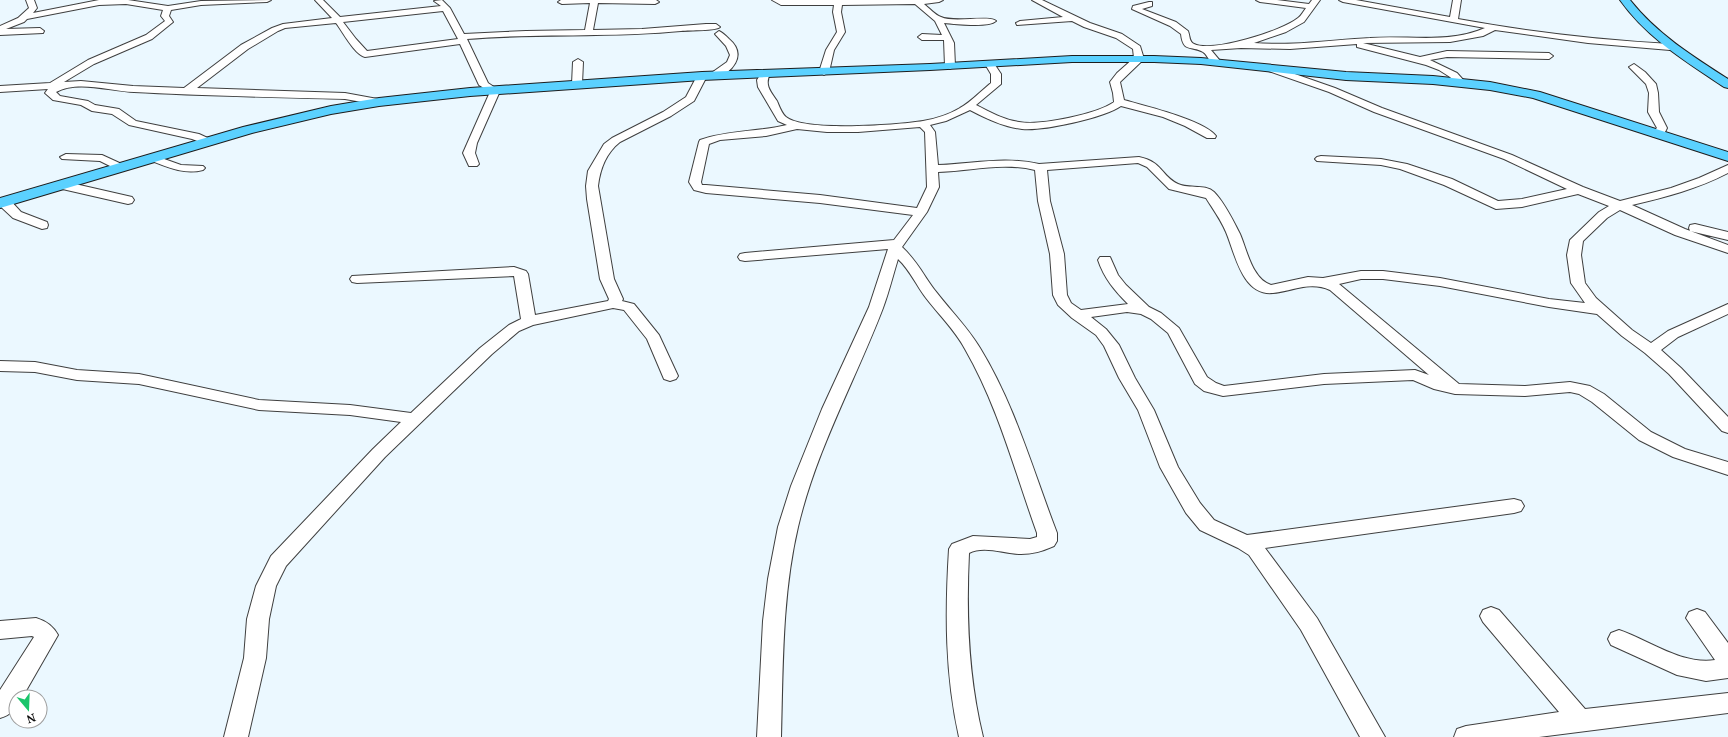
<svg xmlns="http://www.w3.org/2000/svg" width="1728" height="737" font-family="'Noto Serif',serif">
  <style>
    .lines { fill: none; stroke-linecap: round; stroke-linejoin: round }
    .minor-casing { stroke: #3f3f3f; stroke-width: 2 }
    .major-casing { stroke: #1d1d1d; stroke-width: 2 }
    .minor { fill: #fff; fill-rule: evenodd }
    .major { fill: #5bd1ff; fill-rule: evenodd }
  </style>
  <rect width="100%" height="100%" fill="#ebf8ff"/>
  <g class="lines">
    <defs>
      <path id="minor" d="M26 0H34L37 8 33 13 99 0H128L168 6 201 1 271 0 267 2 201 5 171 10 169 16 173 22 152 39 94 64 64 82 81 81 133 86 184 88 241 45 272 28 283 24 332 18 315 0H323L340 17 441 6 434 1 442 0 450 8 464 34 526 31 585 30 590 3 562 4 558 2 561 0H656L659 2 655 4 598 3 593 30 642 29 706 24H716L720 27C716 31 690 30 681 31 610 38 538 33 467 39L488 83 500 91 477 143 475 153 479 164 477 166H469L463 153 490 92 479 85 460 44 365 57C354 54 343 32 336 23L285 28 278 31 248 49 197 88 345 93 383 100 384 102 379 105 345 99C275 97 204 96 134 92 109 91 78 80 56 92L60 96 88 101 95 105 119 109 136 121 199 134 212 140 213 142 212 144 208 145 192 139 129 125 112 114 92 111 81 105 53 100 45 93 48 89 0 92V86L50 83 88 60 146 35 165 21 161 16 163 10 126 4 99 5 27 19 24 22 6 29 40 28 44 31 43 33 0 35V26L18 18 29 8ZM443 11 458 39 367 51 356 39 343 22Z
        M772 0H943L939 2 924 4C929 8 935 15 941 17 953 23 989 15 996 21 988 28 956 24 944 23L954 43 955 66 950 69 945 66 944 40H922L918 37 922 34 942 35 935 21 915 4 842 5 841 12 845 32 834 50 829 72 824 75 819 72 826 50 837 32 833 12 834 5H781Z
        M1032 0H1042L1090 23 1122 34 1140 46 1144 59 1120 82 1124 100C1145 106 1204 120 1216 136L1215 138H1207L1185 126 1163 117 1121 106C1104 118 1043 131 1022 129 1004 127 987 119 970 110L946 121 930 125 935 132 938 165C972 164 1005 156 1039 164L1139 157C1163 162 1161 176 1178 184 1189 189 1206 184 1214 192 1224 202 1234 222 1240 234 1247 250 1252 279 1271 285L1308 277 1323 278 1361 271H1383L1440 278 1549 299 1585 303 1571 283 1567 255 1570 240 1599 212 1609 206 1578 194 1522 207 1496 209 1444 185 1400 169 1381 165 1317 161 1315 159 1317 157 1321 156 1381 159 1407 164 1452 179 1498 201 1522 199 1567 189 1504 159 1374 112 1329 92 1266 70 1264 68 1266 66H1272L1335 88 1382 108 1512 155 1583 187 1620 201 1671 188 1699 178 1728 165V173C1697 189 1666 197 1632 205L1685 229 1728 245V253L1675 235 1620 210 1607 218 1583 241 1581 255 1585 283 1596 298 1632 330 1651 343 1668 331 1728 304V314L1678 337 1661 350 1681 368 1728 417V433L1722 431 1669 374 1645 353 1622 336 1597 314 1549 307 1440 286 1383 279H1361L1339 284 1459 384 1525 386 1570 382 1590 386 1604 394 1651 432 1685 449 1728 462V475L1673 457 1639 440 1592 402 1579 394 1570 392 1525 396 1455 394 1434 389 1413 380 1324 384 1223 396 1204 391 1195 384 1168 333 1151 319 1141 314 1127 312 1091 317 1106 329 1119 345 1135 378 1154 410 1178 467 1200 503 1214 520 1247 535 1514 499 1521 501 1524 506 1521 511 1514 513 1265 548 1317 618 1385 737H1360L1301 630 1249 555 1238 548 1200 530 1186 513 1160 467 1138 410 1119 378 1104 346 1096 335 1072 318 1058 305 1053 295 1050 254 1038 201 1035 170C1003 162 970 171 938 172L939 187 927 212 902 247C919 263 924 277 937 293 951 311 968 328 980 348 1015 405 1033 471 1057 533V541L1054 546C1043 551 1033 554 1021 554 1005 554 984 545 969 553 966 615 968 676 983 737H959C945 674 945 613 949 549L952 544 973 536 1030 539 1037 537V533C1015 472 998 406 965 349 955 330 939 315 926 298 916 285 910 270 898 259 893 275 889 292 883 308 855 381 816 450 798 527 782 595 783 667 781 737H757L763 621 768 579 778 527 791 486 822 409 869 307 888 249 745 261 740 260 738 257 740 254 745 253 894 240 913 215 820 203 706 193 694 190 689 182 699 142 700 140C728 130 758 132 787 125L778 121 758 87 757 80 762 72 765 71 770 74C764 85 771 92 777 101 779 106 782 114 786 117 805 132 898 125 923 121 935 119 950 114 960 108 971 102 981 91 991 83V74L985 64 990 61 993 62 1001 74V84L976 105C990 112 1004 120 1019 122 1040 126 1097 114 1114 102L1113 93 1110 82 1117 73 1134 58 1133 49 1116 38 1084 27 1072 21 1017 25 1016 23 1020 21 1063 17ZM920 127 925 132 927 187 917 208 820 195 706 185H702L701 182 709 144 720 140 766 136 797 129 827 132H858ZM1138 163 1147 167 1169 189 1206 198C1213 209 1221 220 1226 232 1235 253 1242 296 1273 293 1293 291 1310 281 1330 290L1429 375 1415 370 1324 374 1224 386 1216 383 1207 377 1179 328 1161 313 1149 307 1126 285 1118 275 1110 257H1100L1098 260C1104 278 1115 291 1128 304L1081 310 1071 303 1067 295 1064 254 1050 201 1047 170Z
        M1256 0H1277L1309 4 1312 0H1320L1304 22 1286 32 1254 43C1292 46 1331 40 1370 38 1408 35 1449 44 1485 28L1343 2 1339 0H1356L1450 17 1453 0H1461L1458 19C1529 32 1599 40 1670 44L1674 47 1670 50 1588 43 1495 30 1483 36 1450 42 1363 43 1420 57 1447 51 1549 53 1553 56 1549 59 1447 57 1430 60 1457 73 1466 83 1461 86 1458 85 1450 77 1439 70 1426 65 1357 47V44L1290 49 1241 48 1211 50 1221 62 1216 65C1209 63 1208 55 1203 52 1191 45 1183 53 1181 34L1170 26 1132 9 1133 6 1149 2H1152V6L1142 9 1176 22 1188 31C1190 36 1189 42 1194 44 1212 53 1282 31 1298 18 1301 16 1303 12 1306 8L1260 2Z
        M719 31C723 33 726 36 729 39 748 55 732 74 713 79L710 78 708 76 710 74 727 62 730 55 726 46 715 34Z
        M578 59 583 62 582 84 577 87 572 84 573 62Z
        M1634 64 1645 72 1656 84 1658 93 1659 112 1667 128 1664 134 1654 137 1649 134 1657 128 1648 112 1649 93 1646 84 1629 67Z
        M702 73 707 76 694 101 671 116 620 142C606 153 600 169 598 186L614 279 623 299 622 301 634 304 659 335 678 376 676 379 670 381 664 379 647 339 624 310 613 308 533 325 519 331 492 354 385 457 286 566 276 586 269 619 266 658 248 737H224L244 658 247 619 256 586 271 556 373 449 401 422 350 415 259 410 139 384 77 380 35 372 0 371V361L35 362 77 370 139 374 259 400 350 405 411 413 480 348 509 325 521 319 514 276 357 283 352 282 350 279 352 276 514 267 526 271 528 274 535 315 608 301 609 299 600 279 587 199 586 186 588 171 604 144 612 138 663 112 686 97 697 76Z
        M66 154 102 155 126 166 128 168 126 170H118L100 161 62 159 60 157Z
        M153 155 181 165 203 166 205 168 203 170C184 175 167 167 149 160L147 158Z
        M62 181 132 197 134 200 132 203 128 204 58 188 56 185 58 182Z
        M0 198 9 199 21 212 47 222 48 225 47 228 42 229 13 218 0 206Z
        M1695 224 1728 232V240L1690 231 1689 228 1690 225Z
        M1491 607 1499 610 1585 709 1728 693V713L1539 737H1454L1457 729 1466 726 1559 712 1483 622 1480 616 1483 610Z
        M1697 609 1705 612 1728 643V678L1706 681 1677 675 1611 645 1608 639 1611 633 1619 630C1649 640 1681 665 1715 660L1686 618 1689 612Z
        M36 618C46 621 53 626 58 635L23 696 16 697C16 709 11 715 0 718V690L34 637 32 636 0 639V621Z"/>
      <path id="major" d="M1620 0H1630C1657 34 1692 56 1728 79V88L1724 87C1685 61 1647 38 1620 0Z
        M1072 56H1154L1201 58 1346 72 1433 76 1490 82 1540 92 1728 152V161L1533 98 1490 90 1433 84 1346 80 1201 64 1154 62H1072L930 70 702 80 470 96 379 106 331 114 252 133 0 208V198L243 127 331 106 379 98 470 88 702 72 930 64Z"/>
    </defs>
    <use href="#minor" class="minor-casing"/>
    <use href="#major" class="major-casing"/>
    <use href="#minor" class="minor"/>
    <use href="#major" class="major"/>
  </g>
  <g transform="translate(28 709) rotate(161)"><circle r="19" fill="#ffffff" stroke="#9e9e9e"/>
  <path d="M0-3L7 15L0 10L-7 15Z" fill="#1ac56b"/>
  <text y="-6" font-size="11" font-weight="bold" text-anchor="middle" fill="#0c0c0c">N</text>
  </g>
</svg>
